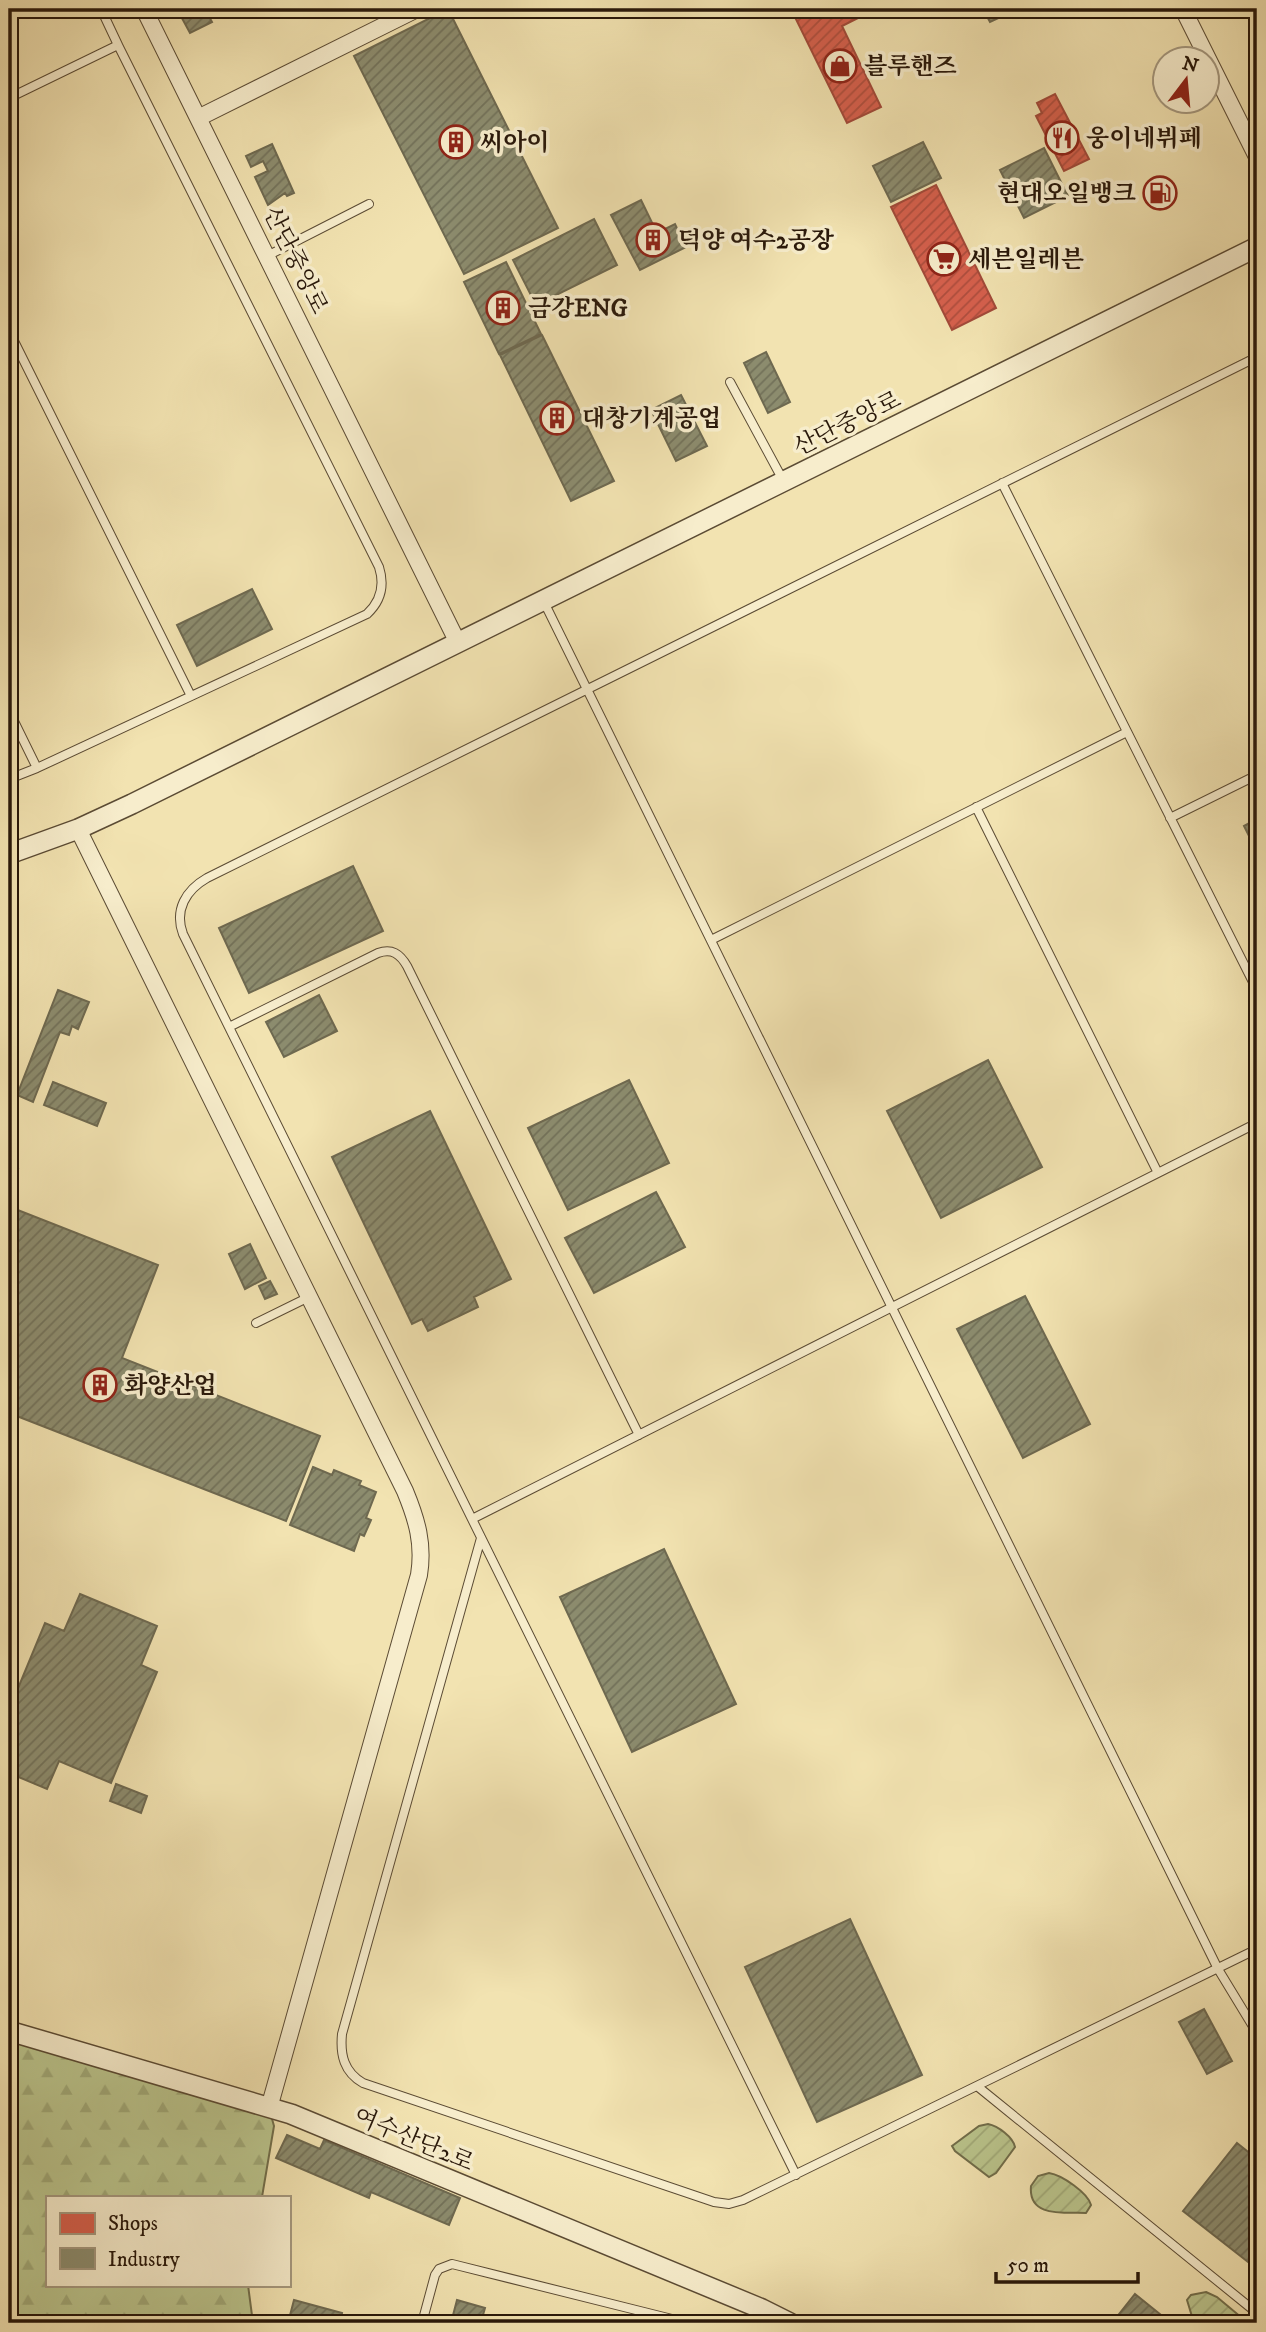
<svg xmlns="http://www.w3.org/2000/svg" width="1266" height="2332" font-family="'IM FELL DW Pica','Noto Serif KR',serif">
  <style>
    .forest { fill: url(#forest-firs); stroke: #726e4b; stroke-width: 2 }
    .garden { fill: url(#garden-furrows); stroke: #726e4b; stroke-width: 2 }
    .shops { fill: url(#shops-hatch); stroke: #a24a39; stroke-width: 2 }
    .industry { fill: url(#industry-hatch); stroke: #6e6950; stroke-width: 2 }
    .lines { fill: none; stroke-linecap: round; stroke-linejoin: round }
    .service-casing { stroke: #5b4b34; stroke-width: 10 }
    .minor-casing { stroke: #5b4b34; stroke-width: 18 }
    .tertiary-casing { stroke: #5b4b34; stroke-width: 22 }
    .service { stroke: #f7edcc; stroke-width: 8 }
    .minor { stroke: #f7edcc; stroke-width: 16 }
    .tertiary { stroke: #f7edcc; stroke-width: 19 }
    .labels { text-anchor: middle; stroke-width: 7; stroke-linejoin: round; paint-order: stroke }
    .poi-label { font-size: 24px; font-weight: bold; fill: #29180a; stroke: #f7edcc; text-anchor: start }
    .street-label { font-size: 24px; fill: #29180a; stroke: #f7edcc }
  </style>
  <defs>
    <pattern id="forest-firs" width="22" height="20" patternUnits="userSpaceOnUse" patternTransform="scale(1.75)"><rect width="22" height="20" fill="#bac48c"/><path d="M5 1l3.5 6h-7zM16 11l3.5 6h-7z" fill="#a0a877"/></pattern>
    <pattern id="garden-furrows" width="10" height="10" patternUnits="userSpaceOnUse" patternTransform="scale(1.75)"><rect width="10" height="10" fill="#bac48c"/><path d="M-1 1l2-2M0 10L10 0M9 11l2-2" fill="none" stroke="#a0a877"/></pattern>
    <pattern id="shops-hatch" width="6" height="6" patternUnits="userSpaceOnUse" patternTransform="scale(1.75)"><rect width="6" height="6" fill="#d6604d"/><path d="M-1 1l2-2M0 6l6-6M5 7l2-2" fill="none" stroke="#ae4e3e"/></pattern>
    <pattern id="industry-hatch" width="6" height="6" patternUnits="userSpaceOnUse" patternTransform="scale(1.75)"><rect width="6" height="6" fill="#8c8c6e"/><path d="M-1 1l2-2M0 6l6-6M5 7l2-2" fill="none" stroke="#727159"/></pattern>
  </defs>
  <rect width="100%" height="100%" fill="#f2e3b1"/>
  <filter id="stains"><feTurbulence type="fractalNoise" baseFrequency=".00286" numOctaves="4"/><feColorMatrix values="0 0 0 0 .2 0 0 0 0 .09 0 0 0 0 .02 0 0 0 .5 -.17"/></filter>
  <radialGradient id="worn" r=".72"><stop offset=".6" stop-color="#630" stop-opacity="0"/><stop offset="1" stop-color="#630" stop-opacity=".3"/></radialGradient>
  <path class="forest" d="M9 2031 269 2108 274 2126 262 2197H47V2285H248L253 2323H9Z"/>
  <path class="garden" d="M988 2124C998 2126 1013 2137 1015 2147L996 2173 989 2177 955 2151 952 2146 979 2126Z
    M1049 2173C1062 2175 1088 2193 1091 2205L1086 2213C1064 2212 1028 2218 1031 2186L1038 2176Z
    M1206 2292 1217 2297 1248 2323H1194L1187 2300 1191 2295Z"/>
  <path class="shops" d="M791 9H853L858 18 842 26 881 107 847 123Z
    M1055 94 1089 159 1064 171 1036 116 1042 113 1037 103Z
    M936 185 996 308 952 330 891 207Z"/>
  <path class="industry" d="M177 9H205L212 22 190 33Z
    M448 9 558 228 464 274 354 56Z
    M983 9H1018L990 22Z
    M923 142 941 178 891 202 873 166Z
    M272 144 294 193 287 196 285 193 268 205 255 177 268 171 263 161 251 167 246 156Z
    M1044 148 1068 196 1024 218 1000 170Z
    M641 200 657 233 675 224 686 247 640 270 611 215Z
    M594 219 617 265 536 305 513 260Z
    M506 262 541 334 499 354 464 282Z
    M542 335 614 481 571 501 500 355Z
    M766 352 790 402 768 413 744 363Z
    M681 395 707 446 676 461 651 410Z
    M252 589 272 629 197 666 177 625Z
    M1257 819V840L1252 842 1244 826Z
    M353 866 383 931 249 993 219 928Z
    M58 990 89 1002 78 1029 72 1026 69 1035 60 1032 33 1102 17 1095Z
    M319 995 337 1031 284 1057 266 1022Z
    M988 1060 1042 1167 941 1218 887 1111Z
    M629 1080 669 1163 568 1210 528 1128Z
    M53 1082 106 1103 97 1126 44 1105Z
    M430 1111 511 1279 474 1297 478 1307 428 1331 422 1319 412 1324 332 1157Z
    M9 1165 18 1169 9 1191Z
    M656 1192 685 1247 594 1293 565 1238Z
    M10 1207 158 1265 122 1358 320 1436 286 1521 9 1413Z
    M250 1244 266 1278 245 1289 229 1254Z
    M270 1281 277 1294 265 1299 259 1286Z
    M1025 1296 1090 1424 1023 1458 957 1329Z
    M313 1467 332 1475 334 1470 361 1481 359 1485 376 1492 366 1518 371 1520 364 1536 360 1534 354 1551 290 1525Z
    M664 1549 736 1704 632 1752 560 1597Z
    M80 1594 157 1626 141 1665 157 1672 111 1783 59 1761 47 1789 9 1773V1710L45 1623 64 1631Z
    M116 1784 147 1796 141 1813 110 1801Z
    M850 1919 922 2075 817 2122 745 1967Z
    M1204 2009 1232 2061 1207 2074 1179 2022Z
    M287 2135 320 2149 324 2140 460 2198 449 2225 371 2192 369 2198 276 2158Z
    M1237 2143 1257 2159V2269L1183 2211Z
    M1135 2294 1171 2323H1112Z
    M294 2300 342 2313 340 2323H288Z
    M457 2300 485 2308 481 2322 451 2323Z"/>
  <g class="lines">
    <defs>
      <path id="service" d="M101 9 118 45
        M9 98 118 45 379 567C385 586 381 601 367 614L37 768 9 779
        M267 256 369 204
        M9 331 191 696
        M730 382 784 482
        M1002 483 1257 990
        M544 602 1218 1969 1257 2033
        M9 711 37 768
        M976 807 1158 1173
        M1170 818 1257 775
        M711 940 1127 732
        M229 1027 378 953C392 948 400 954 407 966L639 1435
        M256 1323 309 1297
        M472 1519 1257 1123
        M481 1538 342 2034C340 2055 344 2072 363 2083L714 2202 729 2204 743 2200 1257 1949
        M977 2086 1257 2313
        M796 2175 183 934C174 910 186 890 207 878L1257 357
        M422 2323 435 2275 439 2269 452 2264 688 2323"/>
      <path id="minor" d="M144 9 458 643
        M1183 9 1257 157
        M198 118 417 9
        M78 829 405 1491C417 1520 424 1544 419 1575L269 2108"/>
      <path id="tertiary" d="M9 854 78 829 132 804 1257 247
        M9 2031 291 2114 762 2309 790 2323"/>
    </defs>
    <use href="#service" class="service-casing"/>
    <use href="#minor" class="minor-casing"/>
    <use href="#tertiary" class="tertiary-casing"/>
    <use href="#service" class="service"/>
    <use href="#minor" class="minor"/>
    <use href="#tertiary" class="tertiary"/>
  </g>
  <defs>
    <symbol id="shop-ring" viewBox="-11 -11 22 22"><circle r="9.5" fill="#f7edcc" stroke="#8f2418" stroke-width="1.5"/><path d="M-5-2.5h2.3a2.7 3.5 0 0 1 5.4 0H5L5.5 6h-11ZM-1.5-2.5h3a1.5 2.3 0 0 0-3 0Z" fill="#8f2418"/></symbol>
    <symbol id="restaurant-ring" viewBox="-11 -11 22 22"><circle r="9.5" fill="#f7edcc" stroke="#8f2418" stroke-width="1.5"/><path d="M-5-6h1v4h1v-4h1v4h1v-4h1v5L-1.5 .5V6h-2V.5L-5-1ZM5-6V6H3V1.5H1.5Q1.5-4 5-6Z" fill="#8f2418"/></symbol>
    <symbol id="building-ring" viewBox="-11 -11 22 22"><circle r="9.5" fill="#f7edcc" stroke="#8f2418" stroke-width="1.5"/><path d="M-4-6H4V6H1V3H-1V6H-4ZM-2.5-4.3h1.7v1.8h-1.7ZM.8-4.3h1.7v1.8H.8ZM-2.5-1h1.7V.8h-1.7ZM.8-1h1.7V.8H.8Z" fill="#8f2418"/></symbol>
    <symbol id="fuel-ring" viewBox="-11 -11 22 22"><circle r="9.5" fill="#f7edcc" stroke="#8f2418" stroke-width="1.5"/><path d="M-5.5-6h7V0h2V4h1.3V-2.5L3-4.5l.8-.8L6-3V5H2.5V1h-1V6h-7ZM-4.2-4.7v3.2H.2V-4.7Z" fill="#8f2418"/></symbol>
    <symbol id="supermarket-ring" viewBox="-11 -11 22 22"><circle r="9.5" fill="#f7edcc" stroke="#8f2418" stroke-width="1.5"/><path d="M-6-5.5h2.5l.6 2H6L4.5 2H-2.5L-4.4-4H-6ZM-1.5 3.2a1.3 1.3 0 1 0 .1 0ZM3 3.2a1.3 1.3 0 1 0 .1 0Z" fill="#8f2418"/></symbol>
  </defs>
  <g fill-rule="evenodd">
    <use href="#shop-ring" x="821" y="47" width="38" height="38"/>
    <use href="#restaurant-ring" x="1043" y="119" width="38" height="38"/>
    <use href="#building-ring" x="437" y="123" width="38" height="38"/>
    <use href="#fuel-ring" x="1141" y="174" width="38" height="38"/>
    <use href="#building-ring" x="634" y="221" width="38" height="38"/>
    <use href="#supermarket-ring" x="925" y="240" width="38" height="38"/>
    <use href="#building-ring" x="484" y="289" width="38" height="38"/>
    <use href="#building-ring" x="538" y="399" width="38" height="38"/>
    <use href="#building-ring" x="81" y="1366" width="38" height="38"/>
  </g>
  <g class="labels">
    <g class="poi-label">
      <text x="864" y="74">블루핸즈</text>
      <text x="1086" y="146">웅이네뷔페</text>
      <text x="480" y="150">씨아이</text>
      <text x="1136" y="201" text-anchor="end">현대오일뱅크</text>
      <text x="678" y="248">덕양 여수2공장</text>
      <text x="968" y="267">세븐일레븐</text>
      <text x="528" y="316">금강ENG</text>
      <text x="582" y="426">대창기계공업</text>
      <text x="124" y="1393">화양산업</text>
    </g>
    <g class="street-label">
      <text transform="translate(296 260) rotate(64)" y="8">산단중앙로</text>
      <text transform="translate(847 423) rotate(-26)" y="8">산단중앙로</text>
      <text transform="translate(414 2139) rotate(23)" y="8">여수산단2로</text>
    </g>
  </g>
  <rect width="1266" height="2332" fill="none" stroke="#f2e3b1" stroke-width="35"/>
  <rect x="10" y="10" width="1245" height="2311" fill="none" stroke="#29180a" stroke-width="3.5"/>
  <rect x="18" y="18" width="1231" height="2297" fill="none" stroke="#29180a" stroke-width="2"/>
  <rect x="46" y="2196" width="245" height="91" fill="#f7edcc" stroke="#a5987e" stroke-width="2"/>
  <rect x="60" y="2213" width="35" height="21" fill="#d6604d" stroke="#a5987e" stroke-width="2"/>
  <text x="108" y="2230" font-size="21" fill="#29180a">Shops</text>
  <rect x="60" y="2248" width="35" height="21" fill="#8c8c6e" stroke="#a5987e" stroke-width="2"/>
  <text x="108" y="2266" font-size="21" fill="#29180a">Industry</text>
  <g transform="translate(1186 80) rotate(16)"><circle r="33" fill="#f7edcc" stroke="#a5987e" stroke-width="2"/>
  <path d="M0-5L12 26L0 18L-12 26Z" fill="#8f2418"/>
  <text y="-10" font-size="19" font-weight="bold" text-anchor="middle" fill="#29180a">N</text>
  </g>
  <path d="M996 2272v10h142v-10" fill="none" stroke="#29180a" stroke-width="3.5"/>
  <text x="1007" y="2272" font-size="21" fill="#29180a" stroke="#f7edcc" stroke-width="5" paint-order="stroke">50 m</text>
  <rect width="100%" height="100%" filter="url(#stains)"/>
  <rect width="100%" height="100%" fill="url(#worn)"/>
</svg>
